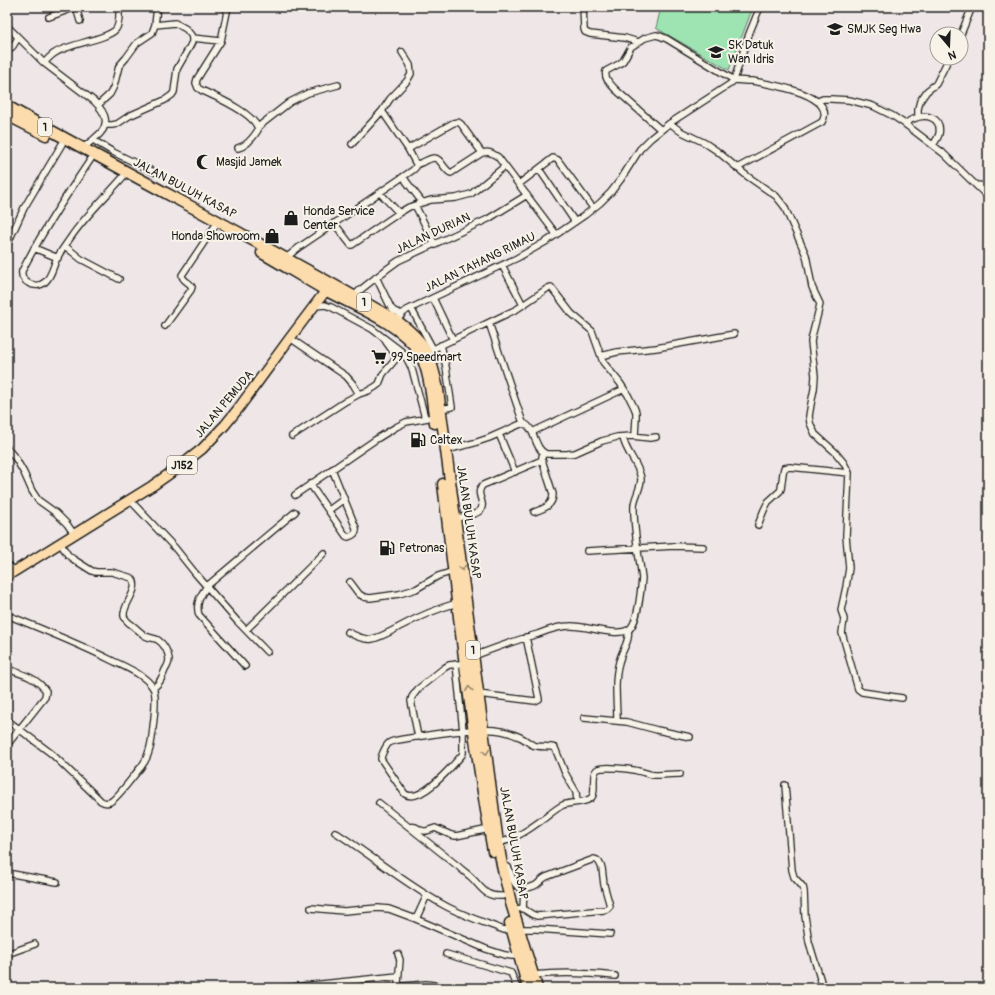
<svg xmlns="http://www.w3.org/2000/svg" width="995" height="995" font-family="Pangolin,sans-serif">
  <style>
    .green { fill: #9de4b2; stroke: #5c8067 }
    .lines { fill: none; stroke-linecap: round; stroke-linejoin: round }
    .street-casing { stroke: #1c1c1c; stroke-width: 8 }
    .primary-casing { stroke: #1c1c1c; stroke-width: 12 }
    .highway-casing { stroke: #1c1c1c; stroke-width: 13 }
    .street { stroke: #f7f3e8; stroke-width: 5.5 }
    .primary { stroke: #fcdcac; stroke-width: 9 }
    .highway { stroke: #fcdcac; stroke-width: 10 }
    .oneway { stroke: #97866b }
    .labels { text-anchor: middle; stroke-width: 4; stroke-linejoin: round; paint-order: stroke }
    .shield { fill: #f7f3e8; stroke: #5e5c59; stroke-width: 1 }
    .shield-label { font-size: 11px; font-weight: bold; fill: #1c1c1c }
    .poi-label { font-size: 12px; fill: #1c1c1c; stroke: #f7f3e8; text-anchor: start }
    .street-label { font-size: 12px; fill: #1c1c1c; stroke: #f7f3e8 }
  </style>
  <rect width="100%" height="100%" fill="#eee6e7"/>
  <filter id="ink" filterUnits="userSpaceOnUse"><feTurbulence type="fractalNoise" baseFrequency=".025" numOctaves="2"/><feDisplacementMap in="SourceGraphic" scale="8" xChannelSelector="R" yChannelSelector="G"/><feConvolveMatrix kernelMatrix="1 2 1 2 8 2 1 2 1" color-interpolation-filters="sRGB"/></filter>
  <g filter="url(#ink)">
    <path class="green" d="M661 7H753L729 70 656 28Z"/>
    <g class="lines">
      <defs>
        <path id="street" d="M76 7 80 21
          M228 7 221 41 197 79 196 83 198 88 201 90C214 96 257 114 258 130 253 138 247 146 238 148
          M583 7 584 29 585 32 590 34 625 38 638 42
          M49 17 76 7
          M7 26 44 63 94 101C107 114 111 126 95 138 91 142 87 144 83 148
          M961 34 972 7
          M192 38 221 41
          M7 52 13 46 18 38
          M44 63C47 60 51 55 55 53 68 44 109 39 116 29 120 24 119 13 119 7
          M818 101 823 99H831L849 100 873 106 893 116 905 124 943 153 988 197
          M98 105 110 94 114 86 119 66 126 58 137 43 152 33 155 25 157 7
          M918 117V109L920 101 927 91 936 84 949 58
          M670 123 680 131 705 143 717 151 747 176 776 196 784 206 806 255 808 265 812 287 820 304 818 313 812 336 811 342 815 376 814 389 811 404 809 416 810 423 815 434 835 452 844 463 849 473 846 536 849 568 846 587 841 610 844 619 842 633 858 689 862 692 902 698
          M905 124C908 122 910 120 913 119 926 113 942 117 939 134 938 138 935 142 933 145
          M106 125H112L117 124 129 116 165 100 172 95 174 92 177 69 189 48 192 42V38L191 35 186 29 179 25 175 23 155 25
          M258 127 290 102 308 93 338 85
          M661 130 615 89C610 83 604 79 606 71L619 64 623 61 631 47 645 38 656 35 660 36 667 39 734 80 747 81H752C769 84 838 94 822 122L737 168
          M93 140 113 152 154 172
          M352 144 382 111 390 99 407 81 411 74 410 65 402 52
          M408 149 453 123 458 122 461 124 482 153C489 151 492 153 498 157L556 234
          M91 159C66 196 42 232 22 271 20 282 36 290 45 282 52 276 53 266 57 258 61 251 66 244 71 237 86 215 106 197 123 177
          M416 164C422 164 429 158 434 158 441 158 444 170 451 173L482 153
          M539 169 575 222
          M404 176 406 181 422 202
          M519 184 553 158 558 160 593 208
          M976 185 988 186
          M380 193 399 213
          M415 205 435 245
          M334 223 351 245H352L399 213 409 207 431 200 456 198 471 194 505 166
          M7 245 24 208 62 144
          M65 246 81 259 119 279
          M34 248 58 258
          M286 258 298 248 413 170 416 167V164L408 149 382 111
          M502 265 523 305
          M376 277 391 308 394 311 402 314
          M354 296 359 291 387 269 398 261 488 219 527 195
          M433 298 453 340
          M315 306 325 305 331 307 372 329 401 351 407 359 412 369 425 418
          M411 308 433 349
          M396 322 402 314 407 310 517 258 547 241 585 215 600 203 611 192 621 179 640 149 651 138 670 123 730 84 734 80 749 34 760 7
          M489 323 523 423C536 427 533 448 546 454H567L575 453 602 441 617 437 632 436 650 438 656 437
          M165 326 191 290 192 287C190 282 182 281 182 275L215 226
          M290 338 346 376 353 384 359 394
          M427 352 517 309 548 288 551 287 571 313 592 331 603 362 620 383 628 395 634 407 636 412V418L635 436
          M601 356 617 352 656 348 734 334
          M440 409 452 407 446 367 441 345
          M532 432 624 389
          M499 434 515 472
          M292 436 346 401 359 394 368 391 375 387 379 384 383 374 395 360 394 353 386 342
          M7 448 16 459 24 473 32 491 38 500 56 513 67 524 74 534
          M446 450 474 443 489 438 523 423
          M310 484 346 536 348 537C353 536 357 533 356 528L332 469
          M295 495 375 440 396 427 406 422 428 418
          M130 500 175 548 195 573 237 621 267 652
          M329 510 344 499
          M534 512C543 509 553 506 553 494L542 460V457L543 452
          M455 518C504 512 469 497 483 485L542 460
          M758 525 764 510 768 502 780 491 781 489 783 473 784 468 790 467 849 473
          M60 543 68 555 73 559 92 571 96 572H112L132 578C141 589 122 605 124 616 125 620 129 623 132 625 136 628 140 632 144 635 148 638 154 638 158 640 164 644 168 652 169 659 169 663 167 667 165 670 162 677 160 684 153 688
          M587 551 674 546 703 547
          M7 564 15 571
          M350 582 359 594 364 597 370 598 399 594 416 589 438 576 454 571
          M7 615C42 629 77 643 111 660 123 666 146 675 153 688 157 694 154 719 153 727 152 741 150 756 141 767 134 775 118 798 110 802 107 803 104 803 101 801L52 754 7 720
          M246 630 324 553
          M348 632C355 636 364 640 372 639 382 637 393 630 403 625 418 617 440 608 457 603
          M474 656C495 648 516 640 538 634 548 630 559 626 570 626 585 625 615 637 628 630 638 625 641 589 642 578 639 555 633 528 634 505 635 496 641 488 641 479 639 463 625 452 623 437
          M456 664 463 731V753L462 755C452 766 421 804 405 794L381 759C381 756 386 745 389 743 393 740 400 740 404 739 427 735 450 731 474 730
          M245 666 199 615C195 603 201 595 207 586L295 512
          M7 669C22 674 36 677 46 691L45 697 7 745
          M478 694 535 701 539 699 526 637
          M584 718 627 722 657 730 690 737
          M617 721C617 699 613 677 621 656 624 647 630 640 628 630
          M483 730C495 729 509 732 520 737 525 739 528 743 533 745 540 748 548 745 555 748L565 773 576 792 577 802
          M418 737 411 701 412 697 418 689 444 668 449 665 459 664
          M785 785 792 870 794 877 803 887 804 891 805 916 809 942 823 988
          M379 803 459 867C463 871 468 874 472 878 482 888 485 897 502 896
          M410 827C418 824 418 832 425 831 428 831 432 829 435 828L451 835 456 836 489 829
          M335 832C371 855 404 883 442 904 461 915 483 922 504 930L511 929
          M498 843C516 839 531 828 546 817 551 813 557 808 563 805 571 802 588 803 592 797 597 790 590 773 598 769 604 766 631 769 638 771 644 772 649 775 655 775 663 775 672 774 680 774
          M502 865 508 867C513 876 513 891 527 888 530 887 533 887 536 885 540 882 542 879 546 877L594 859 597 860 599 862 602 868 604 885 610 906 607 909 604 910 537 916C526 914 527 905 513 910
          M7 873 57 882
          M311 908 344 911 378 908 389 909 416 919 486 949 505 955 512 956H519
          M523 909 524 889
          M416 919 427 895
          M519 929H536L610 934
          M7 954 35 944
          M398 954 400 960 398 983 399 986H403L426 984 456 988
          M446 954 511 973 517 988
          M533 975C561 972 587 973 615 976
          M283 988 398 976"/>
        <path id="primary" d="M7 576 152 486 179 467 202 449 225 425 238 409 290 338 330 285"/>
        <path id="highway" d="M7 106C136 179 269 246 397 321 426 342 431 355 438 390L498 843 502 865 511 903 537 988
          M7 115 46 135
          M262 253C283 265 304 278 325 290 354 306 400 323 419 352 430 370 432 402 435 423
          M443 484C458 607 471 730 493 851
          M510 923 528 988"/>
      </defs>
      <use href="#street" class="street-casing"/>
      <use href="#primary" class="primary-casing"/>
      <use href="#highway" class="highway-casing"/>
      <use href="#street" class="street"/>
      <use href="#primary" class="primary"/>
      <use href="#highway" class="highway"/>
    </g>
    <defs><path id="oneway-chevron" d="M-2-3.5L2.5 0L-2 3.5" fill="none" stroke-width="1.6" stroke-linecap="round" stroke-linejoin="round"/></defs>
    <g class="oneway">
      <use href="#oneway-chevron" transform="translate(462 568) rotate(82)"/>
      <use href="#oneway-chevron" transform="translate(469 689) rotate(-97)"/>
      <use href="#oneway-chevron" transform="translate(486 752) rotate(82)"/>
    </g>
  </g>
  <defs>
    <symbol id="school-bare" viewBox="-9 -9 18 18"><path d="M0-5L7-2L0 1L-7-2ZM-4 1L0 2.5L4 1V4Q0 6-4 4Z" fill="#1c1c1c" stroke="#f7f3e8" stroke-width="2.5" paint-order="stroke"/></symbol>
    <symbol id="mosque-bare" viewBox="-9 -9 18 18"><path d="M3.5-4.9A6 6 0 1 0 3.5 4.9A5 5 0 1 1 3.5-4.9Z" fill="#1c1c1c" stroke="#f7f3e8" stroke-width="2.5" paint-order="stroke"/></symbol>
    <symbol id="shop-bare" viewBox="-9 -9 18 18"><path d="M-5-2.5h2.3a2.7 3.5 0 0 1 5.4 0H5L5.5 6h-11ZM-1.5-2.5h3a1.5 2.3 0 0 0-3 0Z" fill="#1c1c1c" stroke="#f7f3e8" stroke-width="2.5" paint-order="stroke"/></symbol>
    <symbol id="supermarket-bare" viewBox="-9 -9 18 18"><path d="M-6-5.5h2.5l.6 2H6L4.5 2H-2.5L-4.4-4H-6ZM-1.5 3.2a1.3 1.3 0 1 0 .1 0ZM3 3.2a1.3 1.3 0 1 0 .1 0Z" fill="#1c1c1c" stroke="#f7f3e8" stroke-width="2.5" paint-order="stroke"/></symbol>
    <symbol id="fuel-bare" viewBox="-9 -9 18 18"><path d="M-5.5-6h7V0h2V4h1.3V-2.5L3-4.5l.8-.8L6-3V5H2.5V1h-1V6h-7ZM-4.2-4.7v3.2H.2V-4.7Z" fill="#1c1c1c" stroke="#f7f3e8" stroke-width="2.5" paint-order="stroke"/></symbol>
  </defs>
  <g fill-rule="evenodd">
    <use href="#school-bare" x="824" y="18" width="22" height="22"/>
    <use href="#school-bare" x="705" y="41" width="22" height="22"/>
    <use href="#mosque-bare" x="193" y="151" width="22" height="22"/>
    <use href="#shop-bare" x="280" y="207" width="22" height="22"/>
    <use href="#shop-bare" x="261" y="225" width="22" height="22"/>
    <use href="#supermarket-bare" x="368" y="346" width="22" height="22"/>
    <use href="#fuel-bare" x="407" y="429" width="22" height="22"/>
    <use href="#fuel-bare" x="376" y="537" width="22" height="22"/>
  </g>
  <g class="labels">
    <g class="shield">
      <rect x="38" y="118" width="14" height="18" rx="3"/>
      <rect x="357" y="293" width="14" height="18" rx="3"/>
      <rect x="167" y="456" width="30" height="18" rx="3"/>
      <rect x="466" y="641" width="14" height="18" rx="3"/>
    </g>
    <g class="shield-label">
      <text x="45" y="131">1</text>
      <text x="364" y="306">1</text>
      <text x="182" y="469">J152</text>
      <text x="473" y="654">1</text>
    </g>
    <g class="poi-label">
      <text x="847" y="33">SMJK Seg Hwa</text>
      <text x="728" y="49">SK Datuk<tspan x="728" dy="14">Wan Idris</tspan></text>
      <text x="216" y="166">Masjid Jamek</text>
      <text x="303" y="215">Honda Service<tspan x="303" dy="14">Center</tspan></text>
      <text x="260" y="240" text-anchor="end">Honda Showroom</text>
      <text x="391" y="361">99 Speedmart</text>
      <text x="430" y="444">Caltex</text>
      <text x="399" y="552">Petronas</text>
    </g>
    <g class="street-label">
      <text transform="translate(185 188) rotate(28)" y="4">JALAN BULUH KASAP</text>
      <text transform="translate(433 233) rotate(-25)" y="4">JALAN DURIAN</text>
      <text transform="translate(480 262) rotate(-26)" y="4">JALAN TAHANG RIMAU</text>
      <text transform="translate(224 404) rotate(-50)" y="4">JALAN PEMUDA</text>
      <text transform="translate(469 522) rotate(82)" y="4">JALAN BULUH KASAP</text>
      <text transform="translate(514 843) rotate(80)" y="4">JALAN BULUH KASAP</text>
    </g>
  </g>
  <rect width="995" height="995" fill="none" stroke="#f7f3e8" stroke-width="24"/>
  <rect x="12" y="12" width="971" height="971" fill="none" stroke="#1c1c1c" stroke-width="1.5" filter="url(#ink)"/>
  <g transform="translate(949 46) rotate(161)"><circle r="19" fill="#f7f3e8" stroke="#9f9d96"/>
  <path d="M0-3L7 15L0 10L-7 15Z" fill="#1c1c1c"/>
  <text y="-6" font-size="11" font-weight="bold" text-anchor="middle" fill="#1c1c1c">N</text>
  </g>
</svg>
